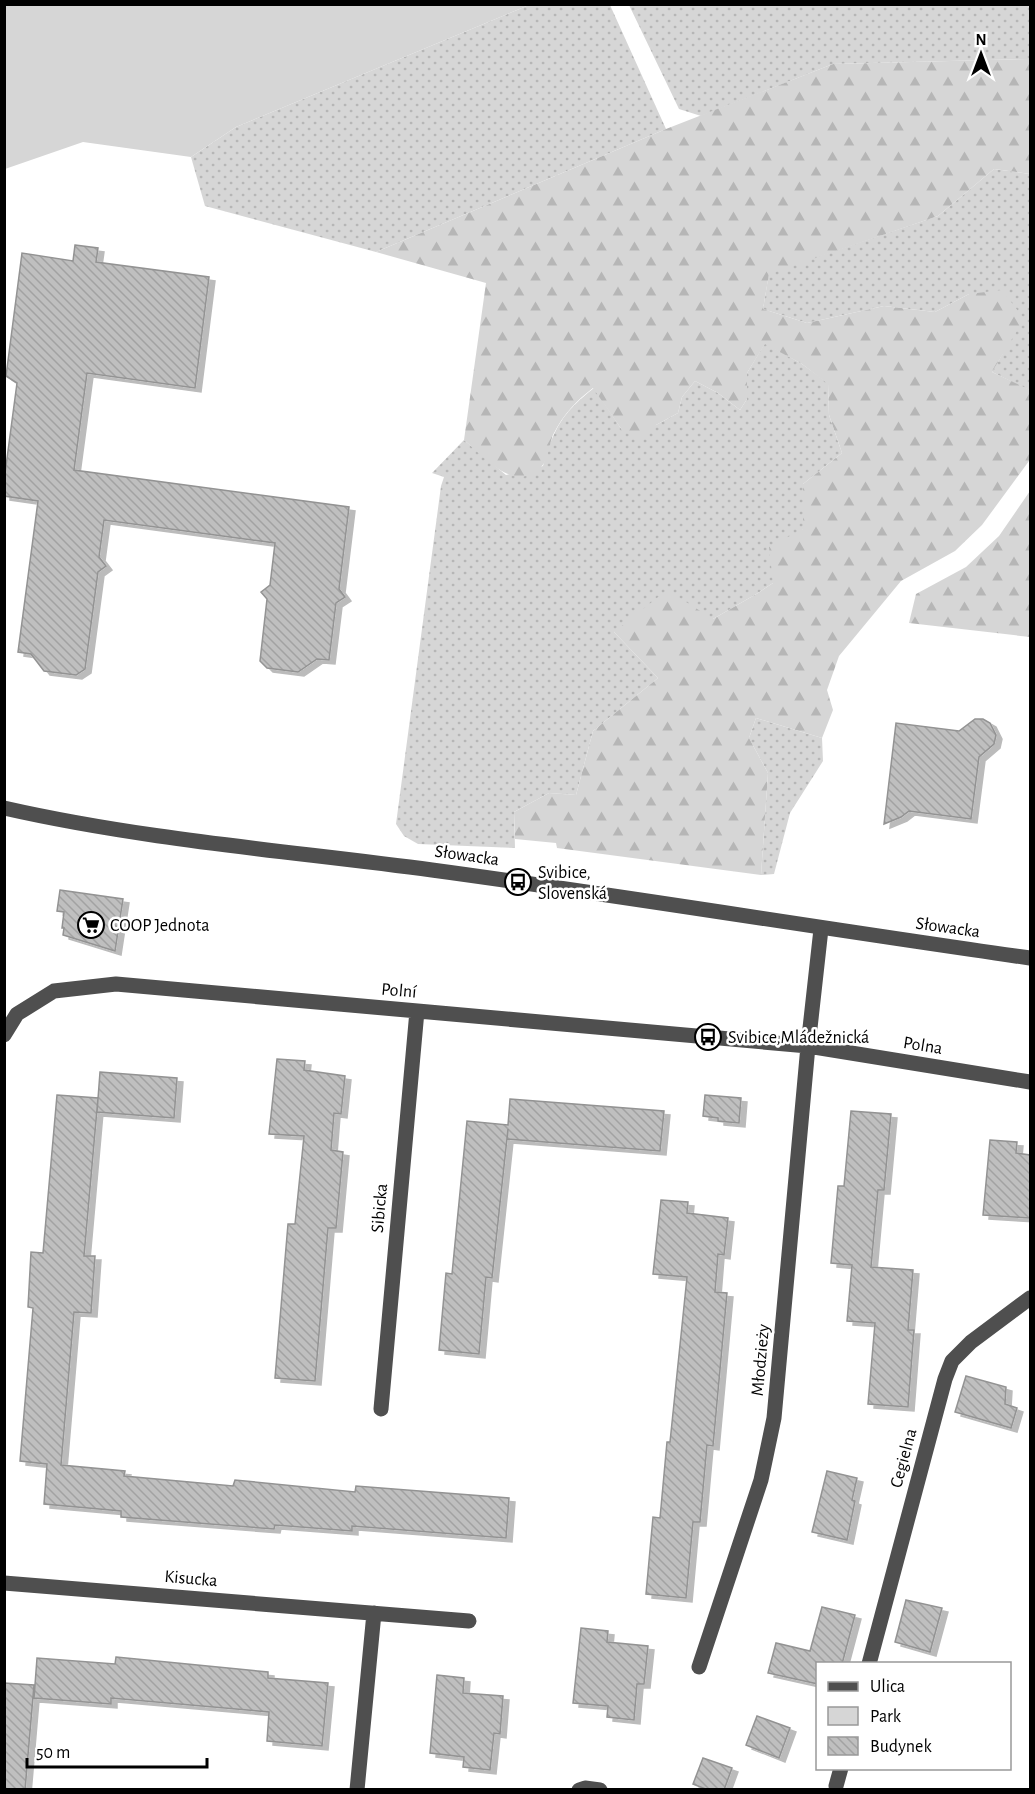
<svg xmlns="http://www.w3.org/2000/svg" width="1035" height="1794" font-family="'Alegreya Sans',sans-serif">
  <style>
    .grass { fill: url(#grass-dots) }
    .forest { fill: url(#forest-firs) }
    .park { fill: #d6d6d6 }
    .building { fill: url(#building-back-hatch); stroke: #939393; stroke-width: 1.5; filter: url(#shadow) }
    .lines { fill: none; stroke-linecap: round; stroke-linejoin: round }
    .minor { stroke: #4f4f4f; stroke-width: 15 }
    .labels { text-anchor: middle; stroke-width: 5; stroke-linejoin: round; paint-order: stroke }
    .street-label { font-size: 18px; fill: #000; stroke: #fff }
    .poi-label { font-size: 18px; fill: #000; stroke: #fff; text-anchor: start }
  </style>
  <defs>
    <pattern id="grass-dots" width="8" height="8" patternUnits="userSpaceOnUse" patternTransform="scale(1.5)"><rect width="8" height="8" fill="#d6d6d6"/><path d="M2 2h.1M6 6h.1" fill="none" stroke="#b6b6b6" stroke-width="1.8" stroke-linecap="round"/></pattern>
    <pattern id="forest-firs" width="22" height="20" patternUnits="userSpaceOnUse" patternTransform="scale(1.5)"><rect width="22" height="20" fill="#d6d6d6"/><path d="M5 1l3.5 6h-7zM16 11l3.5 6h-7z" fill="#b6b6b6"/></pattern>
    <pattern id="building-back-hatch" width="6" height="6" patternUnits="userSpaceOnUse" patternTransform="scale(1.5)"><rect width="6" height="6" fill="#bfbfbf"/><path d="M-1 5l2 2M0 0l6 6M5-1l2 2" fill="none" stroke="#a2a2a2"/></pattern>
    <filter id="shadow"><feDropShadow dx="6" dy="4" stdDeviation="0" flood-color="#0004"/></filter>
  </defs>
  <rect width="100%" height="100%" fill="#fff"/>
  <path class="grass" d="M529 5H610L666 129 376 252 205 206 191 157 236 127Z
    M629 5H1030V59L833 64 701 116 679 109Z
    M994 169 1030 174V398L1029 390 992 372 1003 353 969 294 935 312 884 306 807 323 763 309 769 273 938 216Z
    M765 343 802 364 828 383 829 415 842 453 803 484V529L773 583 758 593 713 619 614 632 658 678 593 731 576 795 549 793 514 812 515 848 418 844 404 836 396 824 441 486 444 477 432 473 464 440 506 475 543 466C554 428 562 413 594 388L622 430 656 425 678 413 682 397 695 381 718 393 740 410 747 399V373Z
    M756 718 822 738 823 761 790 813 774 874 761 875 768 773 749 738Z"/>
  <path class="forest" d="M1030 59V174L994 169 938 216 769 274 763 309 807 323 884 306 935 312 969 294 1002 290 1024 319 992 372 1030 390V447L1029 461 982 525 955 551 901 581 839 656 827 690 833 710 822 738 756 718 749 738 768 773 761 875 557 848 556 843 515 839 514 812 549 793 576 795 593 731 658 678 614 632 667 590 713 619 758 593 773 583 769 547 803 529V484L842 453 829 415 828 384 802 364 765 344 747 373V399L740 410 718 393 695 381 682 397 678 413 656 425 640 441 622 430 593 388C577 400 563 415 554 433 549 442 549 460 541 467 515 494 484 457 464 440L486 283 376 252 666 129 833 64Z
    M1030 491V637L909 623 916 594 966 567 999 536Z"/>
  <path class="park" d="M4 5 5 4 529 5 236 127 191 157 83 142 5 169Z"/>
  <path class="building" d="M75 245 98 248 96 262 209 277 195 388 87 373 74 470 349 507 339 589 345 597 336 603 329 660 317 659 298 672 267 668 260 661 267 599 261 592 270 585 275 543 104 520 99 557 106 566 98 572 85 669 76 675 44 671 31 654 18 652 38 501 4 496V481L17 383 6 376 22 253 73 261Z
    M975 719H983L990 723 996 735 994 744 979 757 971 819 909 811 901 817 884 824 896 723 959 731Z
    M60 890 123 899 115 951 63 935 64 928H62L64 912 57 911Z
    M277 1059 305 1061 304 1070 345 1076 341 1114 334 1113 331 1150 343 1152 336 1228H328L315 1381 275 1378 288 1224H295L304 1136 269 1134Z
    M100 1072 177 1078 174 1118 97 1112Z
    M57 1095 98 1098 84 1256H95L91 1313 74 1312 61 1465 125 1471 124 1476 233 1486 235 1480 355 1492 356 1486 509 1498 506 1538 352 1526V1531L275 1525 274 1529 121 1517V1511L44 1504 47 1464 20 1461 33 1308 28 1307 31 1252 43 1253Z
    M705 1095 741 1098 739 1123 718 1121V1118L703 1116Z
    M510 1099 664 1111 660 1151 507 1139 508 1129 492 1278 486 1277 479 1354 439 1350 446 1273 452 1274 467 1121 508 1125Z
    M851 1111 891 1114 884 1190H878L871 1267 913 1270 908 1330H914L908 1407 868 1404 875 1323 847 1321 852 1265 831 1263 838 1186H844Z
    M990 1140 1017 1142 1016 1153 1030 1155V1218L983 1215Z
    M661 1200 688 1202 687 1213 728 1218 724 1255 718 1254 715 1292 727 1293 713 1446 707 1445 700 1522H693L686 1598 646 1594 653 1517 660 1518 667 1442H670L687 1277 653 1274Z
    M966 1376 1006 1387 1005 1404 1017 1408 1011 1428 955 1412Z
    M827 1471 857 1478 852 1500 855 1501 847 1540 812 1532Z
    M906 1600 942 1608 930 1652 895 1642Z
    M822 1607 855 1615 842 1664H818V1684L768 1673 776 1643 810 1651Z
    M581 1628 608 1631 607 1642 648 1646 644 1684H637L634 1720 607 1717 608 1706 573 1703Z
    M116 1657 268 1672V1678L328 1683 322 1746 267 1741 269 1712 111 1698V1704L34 1698 37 1658 115 1664Z
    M437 1675 464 1678 463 1693 503 1696 500 1734 494 1733 490 1770 463 1767 464 1757 430 1753Z
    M4 1683 34 1685 25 1790H4Z
    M757 1716 790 1728 779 1758 746 1745Z
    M703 1758 732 1768 724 1790H708L693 1784Z"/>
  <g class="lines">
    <path class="minor" d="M4 808C145 840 290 851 432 870 632 897 831 930 1030 958
      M4 1035 17 1014 54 991 116 984 808 1046 1030 1082
      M381 1409 417 1011
      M4 1583 469 1621
      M869 1664 945 1379 952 1361 971 1342 1030 1298
      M699 1667 761 1480 774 1418 808 1046 821 929
      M836 1786 841 1768
      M357 1790 374 1613
      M579 1790 585 1788 600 1790"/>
  </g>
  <defs>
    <symbol id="bus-ring" viewBox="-11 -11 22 22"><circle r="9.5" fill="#fff" stroke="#000" stroke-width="1.5"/><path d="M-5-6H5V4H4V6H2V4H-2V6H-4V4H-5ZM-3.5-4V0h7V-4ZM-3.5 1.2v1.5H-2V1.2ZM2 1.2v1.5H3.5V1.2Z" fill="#000"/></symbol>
    <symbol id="supermarket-ring" viewBox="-11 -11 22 22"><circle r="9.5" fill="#fff" stroke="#000" stroke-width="1.5"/><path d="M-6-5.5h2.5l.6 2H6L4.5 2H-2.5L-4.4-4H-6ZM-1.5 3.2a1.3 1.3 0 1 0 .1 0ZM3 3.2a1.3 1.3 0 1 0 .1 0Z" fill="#000"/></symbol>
  </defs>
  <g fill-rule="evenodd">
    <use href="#bus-ring" x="503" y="867" width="30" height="30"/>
    <use href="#supermarket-ring" x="76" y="910" width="30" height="30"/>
    <use href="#bus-ring" x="693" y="1022" width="30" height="30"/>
  </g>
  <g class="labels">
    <g class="street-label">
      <text transform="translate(467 855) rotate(8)" y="6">Słowacka</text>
      <text transform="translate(948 927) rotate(8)" y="6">Słowacka</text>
      <text transform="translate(399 990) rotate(5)" y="6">Polní</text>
      <text transform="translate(923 1045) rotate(9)" y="6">Polna</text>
      <text transform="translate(379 1208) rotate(-85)" y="6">Sibicka</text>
      <text transform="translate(760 1360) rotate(-85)" y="6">Młodzieży</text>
      <text transform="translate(903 1458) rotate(-75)" y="6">Cegielna</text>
      <text transform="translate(191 1578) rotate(5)" y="6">Kisucka</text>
    </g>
    <g class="poi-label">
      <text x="538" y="878">Svibice,<tspan x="538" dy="21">Slovenská</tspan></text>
      <text x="110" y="931">COOP Jednota</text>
      <text x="728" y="1043">Svibice,Mládežnická</text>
    </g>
  </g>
  <rect width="1035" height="1794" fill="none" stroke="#000000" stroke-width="12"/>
  <rect x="816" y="1662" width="195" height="108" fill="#ffffff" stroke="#999999" stroke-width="1.5"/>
  <rect x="828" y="1682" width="30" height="9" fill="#4f4f4f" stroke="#999999" stroke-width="1.5"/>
  <text x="870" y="1692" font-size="18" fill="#000000">Ulica</text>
  <rect x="828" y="1707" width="30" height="18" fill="#d6d6d6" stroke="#999999" stroke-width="1.5"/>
  <text x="870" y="1722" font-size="18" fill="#000000">Park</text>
  <rect x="828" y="1737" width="30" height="18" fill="url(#building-back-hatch)" stroke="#999999" stroke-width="1.5"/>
  <text x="870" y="1752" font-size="18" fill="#000000">Budynek</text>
  <g transform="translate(981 54)" stroke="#ffffff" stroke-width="4.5" paint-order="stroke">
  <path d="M0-4.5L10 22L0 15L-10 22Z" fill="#000000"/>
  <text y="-9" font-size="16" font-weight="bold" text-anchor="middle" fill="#000000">N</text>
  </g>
  <path d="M27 1758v9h180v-9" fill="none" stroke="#000000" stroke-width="3"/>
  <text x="36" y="1758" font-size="18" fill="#000000" stroke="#ffffff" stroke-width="4.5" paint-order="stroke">50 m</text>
</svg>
